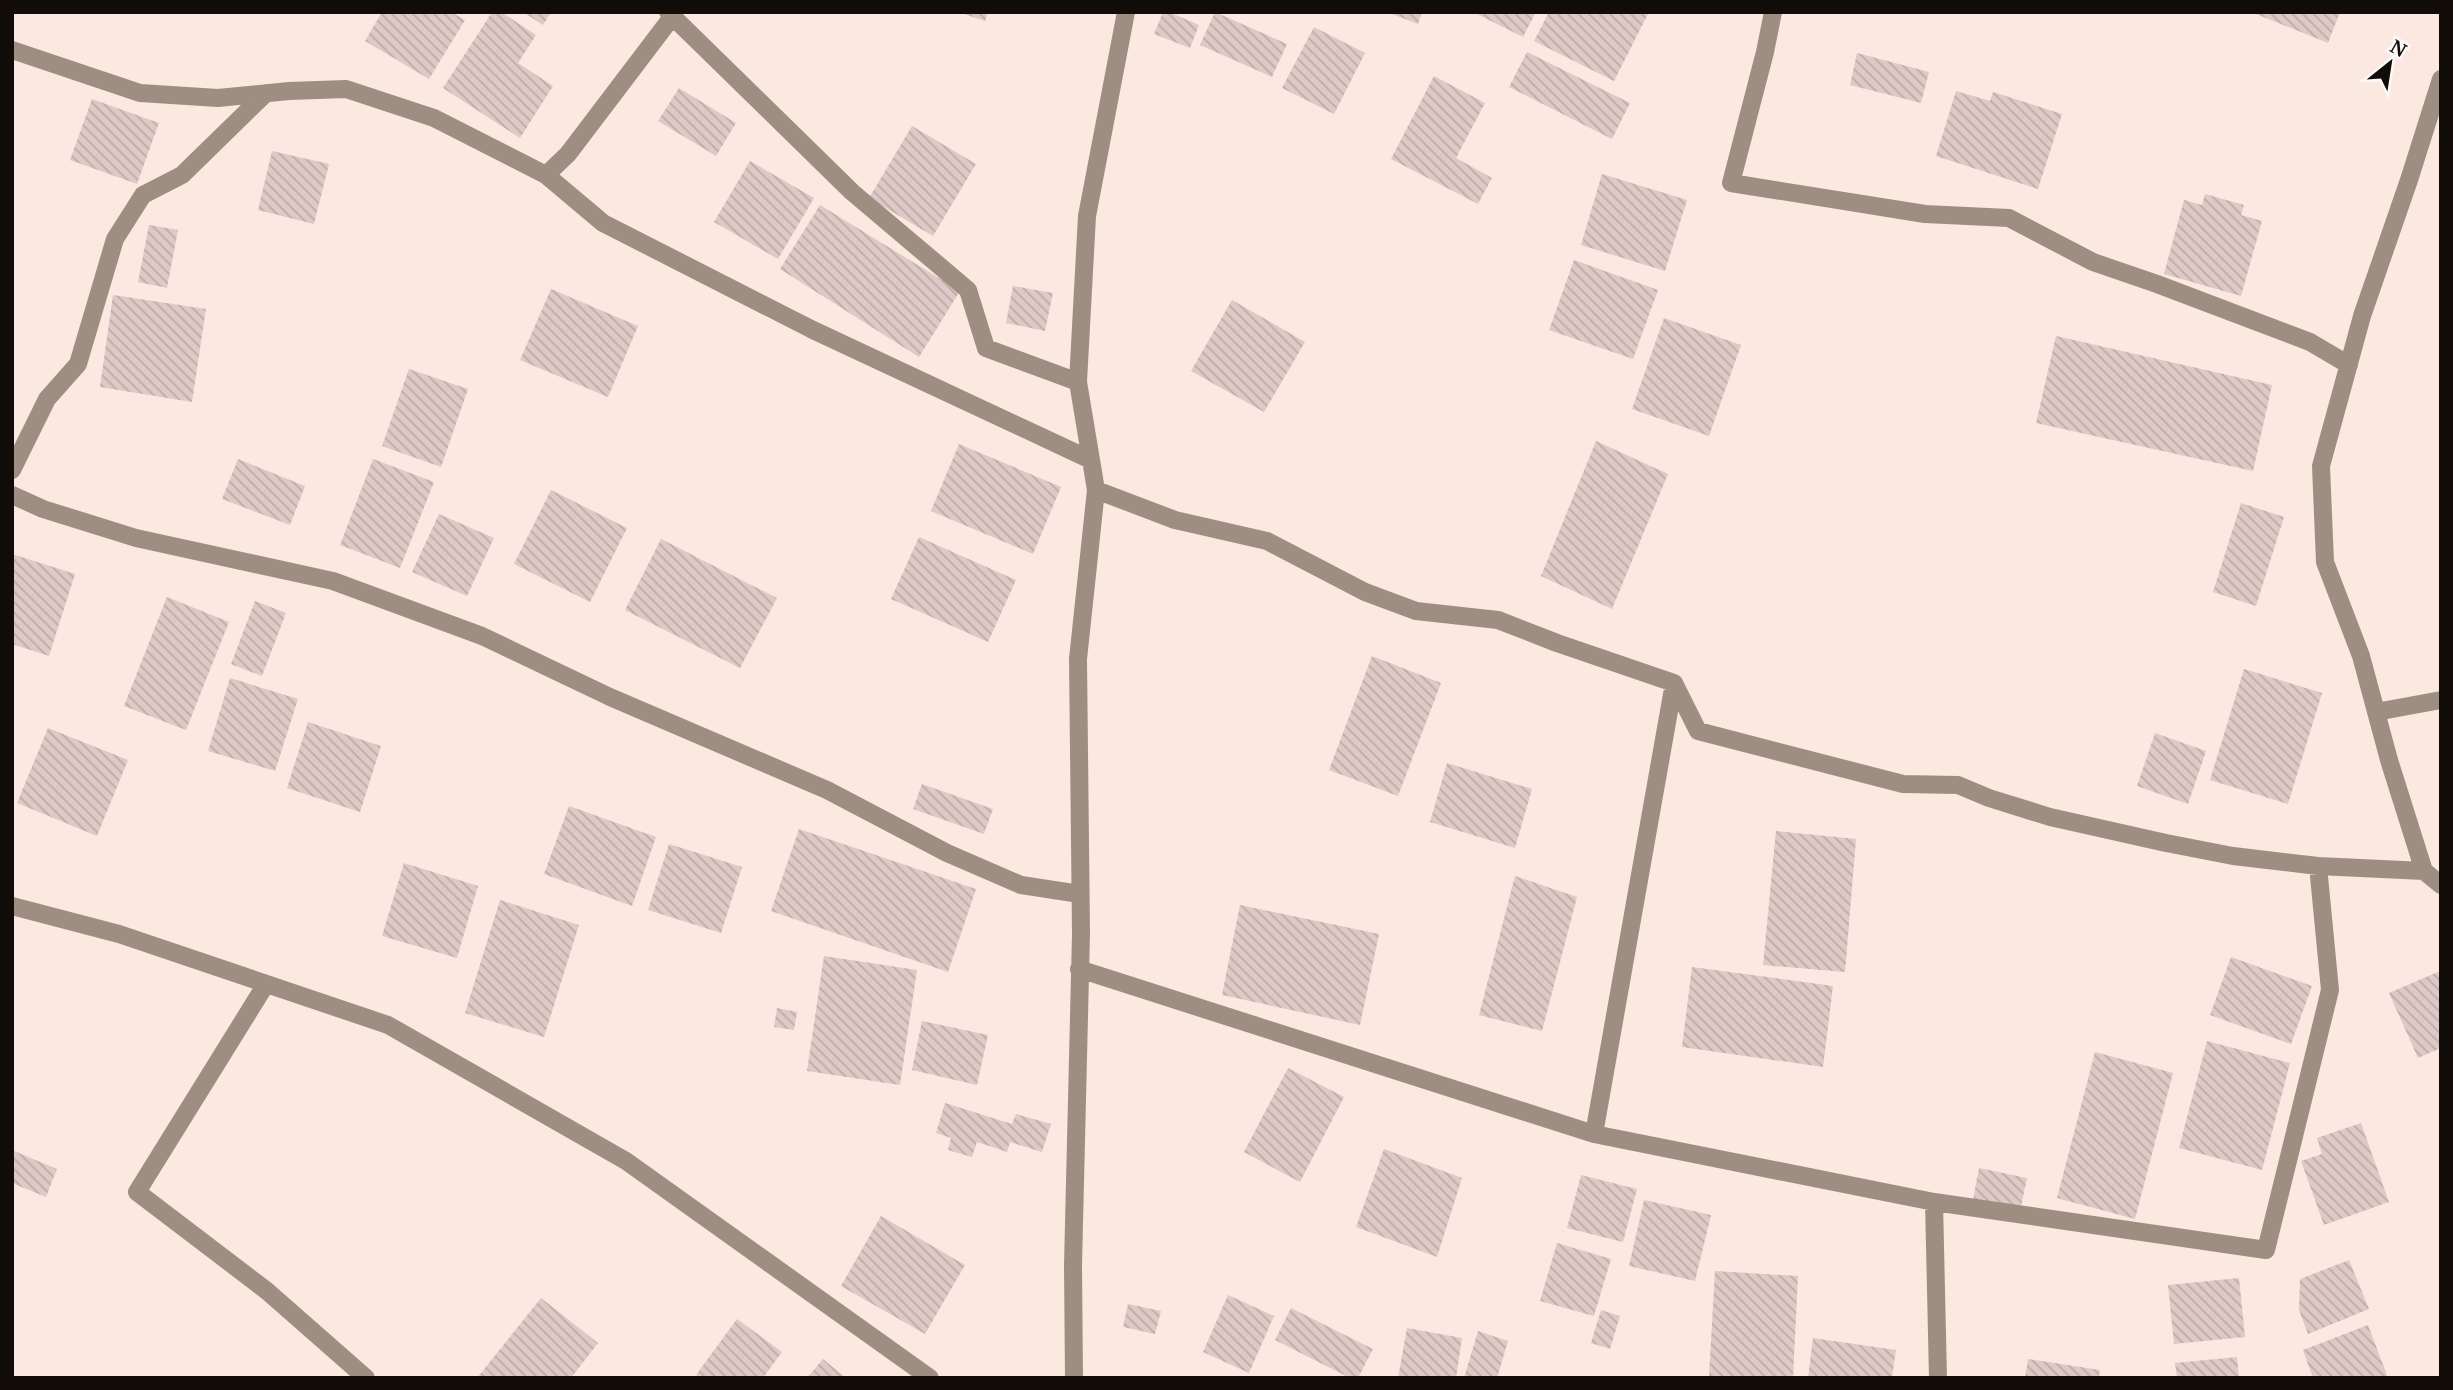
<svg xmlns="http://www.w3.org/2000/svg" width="2453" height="1390" font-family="'Noto Serif',serif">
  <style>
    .building { fill: url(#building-back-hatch) }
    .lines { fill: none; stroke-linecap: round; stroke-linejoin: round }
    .street { stroke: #9e8e82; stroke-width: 18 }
  </style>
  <defs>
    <pattern id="building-back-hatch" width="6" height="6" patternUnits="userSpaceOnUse" patternTransform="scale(1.75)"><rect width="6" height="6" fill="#ddc9c5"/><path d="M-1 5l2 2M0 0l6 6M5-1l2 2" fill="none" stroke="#bdaba8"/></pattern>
  </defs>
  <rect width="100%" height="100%" fill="#fbe8e0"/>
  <path class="building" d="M382 12H451L465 20 429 79 365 41Z
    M492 12H501L536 35 518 63 553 86 520 138 443 88Z
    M523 12H551L543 25Z
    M958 12H988L985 21Z
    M1163 12H1169L1199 25 1190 48 1154 34Z
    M1215 12 1287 44 1272 77 1200 45Z
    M1387 12H1422L1418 24Z
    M1473 12H1536L1523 37Z
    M1549 12H1649L1614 81 1534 41Z
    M2251 12H2340L2328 43Z
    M1314 27 1365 53 1334 114 1282 88Z
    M1527 52 1630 103 1612 139 1509 87Z
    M1857 53 1929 72 1921 103 1850 85Z
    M1434 76 1485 103 1456 158 1492 178 1478 204 1391 159Z
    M679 88 736 123 716 156 658 121Z
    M1956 91 1990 101 1993 92 2062 114 2038 189 1936 156Z
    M92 99 159 123 137 184 70 160Z
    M912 126 976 164 933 236 869 198Z
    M272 151 329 164 314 224 258 210Z
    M750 161 814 198 778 259 714 222Z
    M1602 174 1687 200 1665 271 1581 245Z
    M2205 194 2244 205 2241 215 2262 221 2241 296 2164 274 2184 200 2202 205Z
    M820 205 960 291 919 357 780 269Z
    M149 225 178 230 167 288 138 282Z
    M1574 260 1658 290 1633 359 1549 330Z
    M1013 286 1053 293 1045 331 1006 323Z
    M551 289 638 326 608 397 520 360Z
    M113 295 206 309 192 402 100 387Z
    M1232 300 1305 342 1264 412 1191 371Z
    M1664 318 1741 345 1709 436 1632 409Z
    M2056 336 2272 385 2253 471 2036 423Z
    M409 369 468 389 441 467 382 446Z
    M1596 441 1668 474 1612 609 1541 576Z
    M959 444 1061 487 1033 554 931 511Z
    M238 459 305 486 290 525 222 499Z
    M373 459 434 482 400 568 340 545Z
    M551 490 627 528 590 602 514 564Z
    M2241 503 2284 517 2256 606 2213 592Z
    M439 514 494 538 467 596 412 572Z
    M919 537 1016 580 988 642 891 599Z
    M661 539 777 598 740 668 625 610Z
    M12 554 75 574 49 656 12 644Z
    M167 597 229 622 186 730 124 706Z
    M255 601 286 613 262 676 231 664Z
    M1372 656 1441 683 1398 796 1329 770Z
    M2244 669 2322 693 2288 804 2210 780Z
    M230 678 298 699 275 771 208 751Z
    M308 722 381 746 360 812 287 788Z
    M48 728 128 760 97 836 17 803Z
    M2155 733 2206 751 2188 804 2137 786Z
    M1447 763 1532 789 1515 848 1430 822Z
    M922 784 993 809 984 834 913 809Z
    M569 806 656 837 632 906 544 874Z
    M799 829 976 889 948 972 771 911Z
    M1776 831 1856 839 1845 972 1763 965Z
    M669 844 742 867 721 933 648 910Z
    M404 863 478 886 457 958 382 936Z
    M1515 876 1577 897 1542 1031 1479 1015Z
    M500 900 579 925 544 1037 465 1013Z
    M1240 905 1379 934 1360 1025 1222 995Z
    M824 956 917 970 900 1085 807 1071Z
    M2231 957 2312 986 2291 1044 2210 1015Z
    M1692 967 1833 986 1823 1067 1682 1047Z
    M2440 971 2441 1048 2418 1058 2389 993Z
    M777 1008 797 1012 794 1030 774 1027Z
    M922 1021 988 1035 977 1085 912 1070Z
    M2207 1041 2290 1063 2262 1170 2179 1148Z
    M2095 1052 2173 1073 2135 1219 2057 1198Z
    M1288 1068 1344 1097 1300 1182 1244 1152Z
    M945 1103 1012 1124 1016 1114 1051 1124 1042 1152 1010 1142 1007 1152 977 1142 972 1157 948 1150 951 1138 936 1133Z
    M2361 1123 2389 1202 2324 1225 2301 1161 2322 1154 2317 1138Z
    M1384 1149 1462 1178 1437 1257 1356 1227Z
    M14 1151 57 1169 46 1197 12 1183Z
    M1979 1168 2027 1178 2020 1211 1973 1200Z
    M1581 1175 1637 1189 1623 1242 1567 1228Z
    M1644 1200 1711 1215 1695 1281 1629 1266Z
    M881 1216 965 1265 925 1334 841 1286Z
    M1557 1243 1611 1259 1594 1316 1540 1301Z
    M2349 1260 2369 1309 2308 1334 2299 1310 2300 1279Z
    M1715 1271 1798 1276 1793 1378 1709 1376Z
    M2239 1278 2245 1337 2174 1344 2168 1285Z
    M1228 1295 1274 1316 1249 1373 1203 1352Z
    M541 1298 598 1343 571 1378H477Z
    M1128 1304 1161 1311 1155 1334 1123 1327Z
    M1291 1308 1373 1349 1358 1378H1350L1275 1340Z
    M1601 1310 1620 1316 1610 1349 1591 1343Z
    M737 1319 782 1352 763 1378H700L696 1375Z
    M2368 1325 2388 1378H2313L2303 1350Z
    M1407 1328 1462 1338 1456 1378H1398Z
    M1478 1331 1508 1341 1497 1378H1464Z
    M1813 1338 1896 1350 1892 1378H1808Z
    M2237 1357 2239 1378H2177L2175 1363Z
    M823 1359 846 1378H807Z
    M2028 1359 2100 1370 2099 1378H2025Z"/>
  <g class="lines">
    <path class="street" d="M668 12 852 192 968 290 986 348 1078 382
      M1126 12 1087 216 1078 382 1096 490 1175 520 1267 541 1365 592 1416 611 1498 620 1557 643 1674 683 1698 731 1903 784 1958 785 1989 798 2050 817 2166 843 2233 856 2318 866 2424 871
      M1773 12 1765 52 1731 183 1925 214 2009 218 2093 262 2157 284 2310 342 2349 365
      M12 50 140 93 218 98 289 91 346 89 434 118 546 175 603 223 813 330 1091 460
      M2441 79 2409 180 2362 316 2321 466 2325 562 2361 656 2389 760 2424 871 2441 885
      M546 175 568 154 672 17
      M12 470 47 399 78 364 115 239 143 195 182 175 266 93
      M12 495 43 509 136 538 333 581 482 636 610 697 827 790 947 853 1021 885 1080 894
      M1674 683 1594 1134 1934 1202 2266 1250 2330 990 2318 866
      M2376 712 2441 700
      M12 906 119 934 388 1025 626 1161 930 1378
      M1079 969 1594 1134
      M266 984 137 1192 267 1291 366 1378
      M1934 1202 1938 1378
      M1074 1378 1073 1265 1081 934 1078 659 1096 490"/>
  </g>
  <rect width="2453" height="1390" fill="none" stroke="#120c09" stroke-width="28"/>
  <g transform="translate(2390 63) rotate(30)" stroke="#fdf9f7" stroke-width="5" paint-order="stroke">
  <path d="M0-5L12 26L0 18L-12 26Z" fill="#120c09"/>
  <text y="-10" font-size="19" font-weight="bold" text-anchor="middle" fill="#120c09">N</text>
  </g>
</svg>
